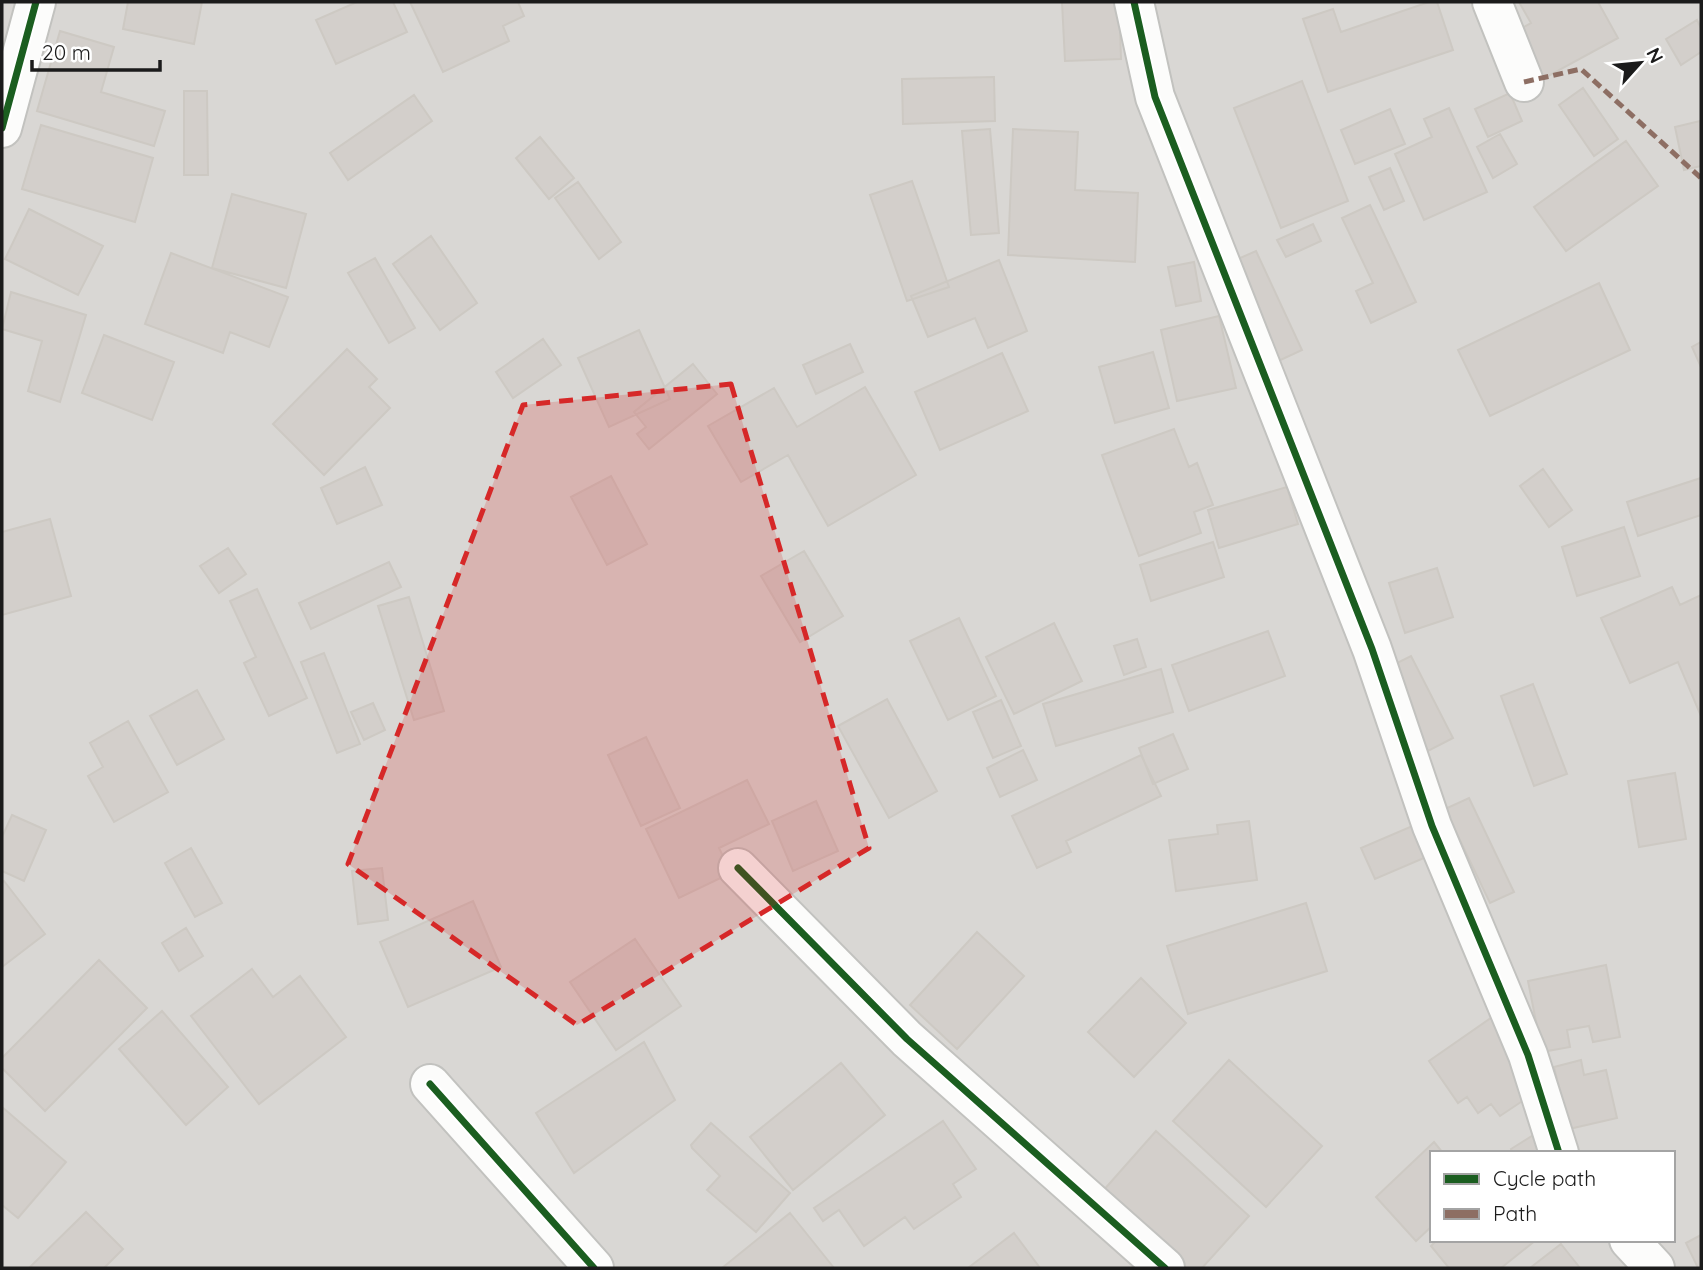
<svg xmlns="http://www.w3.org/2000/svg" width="1703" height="1270" font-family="Quicksand,sans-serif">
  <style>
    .residential { fill: #d9d7d4; fill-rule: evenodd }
    .building { fill: #d3cfcb; stroke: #cdc9c3; stroke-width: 2 }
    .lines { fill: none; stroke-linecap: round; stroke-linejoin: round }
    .minor-casing { stroke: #c2c2bf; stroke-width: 42 }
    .minor { stroke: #fcfcfb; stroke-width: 38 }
    .quiet { stroke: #8d6e63; stroke-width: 5; stroke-dasharray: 10 5; stroke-linecap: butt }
    .cycleway-casing { stroke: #fff; stroke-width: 11 }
    .cycleway { stroke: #1b5e20; stroke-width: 7 }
    .marked { fill: #d62828; fill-opacity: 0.2; stroke: #d62828; stroke-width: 5; stroke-dasharray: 14 9; stroke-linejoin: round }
  </style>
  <rect width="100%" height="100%" fill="#eae8e2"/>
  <path class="residential" d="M2 2H1701V1268H2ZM1432 1153H1673V1240H1432Z"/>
  <path class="building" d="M128 2H202L194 44 123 29Z
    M357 2H393L407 32 336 64 316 20Z
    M410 2H518L524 16 503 26 509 41 443 72Z
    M1062 2H1119L1121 59 1065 61Z
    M1429 2H1437L1453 50 1328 92 1303 19 1333 9 1341 32Z
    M1519 2H1598L1618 38 1541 80 1515 32 1531 23Z
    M1697 20 1701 28V52L1681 65 1666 39Z
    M60 31 114 47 101 92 165 111 154 146 37 111Z
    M994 77 995 121 903 124 902 79Z
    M1302 81 1348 201 1281 228 1234 108Z
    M1583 88 1618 139 1594 156 1559 105Z
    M184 91H207L208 175H184Z
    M1510 93 1522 121 1488 137 1475 109Z
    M414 95 432 121 348 180 330 153Z
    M1449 108 1487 192 1424 220 1395 154 1432 137 1424 119Z
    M1390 109 1405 144 1355 164 1341 130Z
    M1700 121 1701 166 1684 170 1675 127Z
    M41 125 153 158 135 222 22 189Z
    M990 129 999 233 971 235 962 131Z
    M1013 129 1078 132 1075 190 1138 193 1135 262 1008 255Z
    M1500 134 1517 164 1493 178 1477 147Z
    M540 137 574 178 549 199 516 158Z
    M1626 141 1658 186 1566 251 1534 207Z
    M1390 168 1404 201 1384 210 1369 177Z
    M912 181 949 287 907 301 870 195Z
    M578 182 621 242 599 259 555 198Z
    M232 194 306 214 286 288 212 268Z
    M1370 205 1416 302 1371 323 1356 291 1373 283 1342 218Z
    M29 209 103 246 78 295 5 259Z
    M1313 224 1321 241 1286 257 1277 240Z
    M431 236 477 303 440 330 393 264Z
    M1256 251 1302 350 1259 370 1213 270Z
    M171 253 288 297 269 347 230 332 223 353 145 324Z
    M375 258 415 328 389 343 348 273Z
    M999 260 1027 331 988 348 975 318 928 337 911 296Z
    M1194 262 1201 301 1176 306 1168 267Z
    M1599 283 1630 350 1490 416 1458 350Z
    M11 292 86 315 60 402 28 391 42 341 2 329Z
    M1219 316 1236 388 1177 401 1161 330Z
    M639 330 670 399 609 427 578 358Z
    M104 335 174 362 152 420 82 393Z
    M543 339 561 365 513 398 496 372Z
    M1701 342V367L1692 347Z
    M850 344 863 372 816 394 803 365Z
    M347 349 377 379 369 387 390 408 324 475 273 424Z
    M1153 352 1169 408 1115 423 1099 367Z
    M1002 353 1028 411 940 450 915 392Z
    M693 364 717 394 649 449 637 434 646 427 634 412Z
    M865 387 916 475 828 526 788 455 741 482 708 426 774 388 797 427Z
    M1174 429 1189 467 1197 463 1213 505 1194 512 1201 533 1139 556 1102 455Z
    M365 467 382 505 337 524 321 488Z
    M1543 469 1572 510 1549 527 1520 486Z
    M611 476 647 544 607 565 571 497Z
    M1701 478V515L1638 536 1627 502Z
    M1287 487 1298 524 1219 548 1208 510Z
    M50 519 71 596 2 615V532Z
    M1624 527 1640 576 1577 596 1562 547Z
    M1213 542 1224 577 1151 601 1140 565Z
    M228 548 246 574 219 593 200 566Z
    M804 551 843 616 800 642 761 576Z
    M389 562 401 587 311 629 299 603Z
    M1437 568 1453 617 1405 633 1389 583Z
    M1672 587 1680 605 1701 595V716L1678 662 1630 683 1601 618Z
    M257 589 307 698 269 716 244 663 256 657 230 601Z
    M409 597 444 711 414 720 378 606Z
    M959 618 996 696 948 720 910 641Z
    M1054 623 1082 681 1014 714 986 657Z
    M1268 631 1285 676 1189 711 1172 665Z
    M1137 639 1146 667 1124 675 1114 646Z
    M324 653 360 744 337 753 301 662Z
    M1411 656 1453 738 1428 751 1385 669Z
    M1161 669 1173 712 1056 746 1043 704Z
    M1533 684 1567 774 1534 786 1501 696Z
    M197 690 224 739 177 765 150 716Z
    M887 699 937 791 889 818 838 726Z
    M1001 700 1021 746 993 758 973 712Z
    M373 703 385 730 364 740 351 712Z
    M128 721 168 792 114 822 88 776 103 767 90 743Z
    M1173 734 1188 769 1153 784 1139 748Z
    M646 737 680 808 641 826 608 755Z
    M1023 750 1037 780 1000 797 987 768Z
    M1141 755 1161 796 1066 841 1071 852 1037 868 1012 816Z
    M1675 773 1686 839 1639 847 1628 781Z
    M747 780 769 824 719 848 731 873 679 898 646 829Z
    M1469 798 1514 892 1490 903 1445 809Z
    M816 801 838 851 793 871 772 821Z
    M12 815 46 830 24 881 2 871V837Z
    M1249 821 1257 880 1176 891 1169 840 1218 834 1217 825Z
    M1417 824 1431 855 1375 879 1361 848Z
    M191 848 222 903 195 917 165 863Z
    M382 868 388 920 358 924 352 871Z
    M4 881 45 934 2 967V883Z
    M473 901 501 967 408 1007 380 942Z
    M1306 903 1327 971 1188 1014 1167 946Z
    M186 928 203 956 179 971 162 943Z
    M977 932 1024 976 957 1049 910 1005Z
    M635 939 681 1006 616 1050 570 982Z
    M99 960 147 1008 45 1111 2 1068V1058Z
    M1606 965 1620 1037 1593 1042 1589 1026 1567 1030 1570 1047 1542 1052 1528 981Z
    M252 969 273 997 300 976 346 1037 259 1104 191 1016Z
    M1141 978 1186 1023 1134 1077 1088 1032Z
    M162 1011 228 1087 186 1125 119 1049Z
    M1498 1013 1530 1096 1500 1116 1491 1104 1478 1113 1467 1097 1458 1103 1429 1061Z
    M644 1042 675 1100 574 1173 536 1113Z
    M1229 1060 1322 1146 1266 1207 1173 1121Z
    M1581 1060 1584 1075 1606 1070 1617 1118 1569 1129 1554 1067Z
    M841 1063 885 1115 793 1190 750 1137Z
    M2 1107 66 1162 18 1218 2 1205Z
    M943 1121 976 1169 953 1184 961 1197 914 1229 905 1217 864 1246 839 1210 823 1221 814 1208Z
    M711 1123 790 1193 756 1232 707 1190 720 1176 692 1148 691 1145Z
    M1156 1131 1249 1216 1202 1268H1186L1102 1192Z
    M1540 1131 1553 1153H1513L1511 1149Z
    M1434 1142 1443 1153H1432V1226L1416 1241 1376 1197Z
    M86 1212 123 1249 104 1268H29Z
    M790 1213 834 1268H722Z
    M1014 1233 1040 1268H968Z
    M1701 1235V1268H1698L1686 1243Z
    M1437 1240H1536L1501 1268H1449L1431 1246Z
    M1561 1244 1580 1268H1530Z"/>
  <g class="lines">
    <defs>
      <path id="minor" d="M1134 2 1155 97 1372 649 1432 826 1528 1055 1559 1153
        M1492 2 1524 82
        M2 128 36 2
        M738 868 907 1039 1165 1268
        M430 1084 594 1268
        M1629 1240 1655 1268"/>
    </defs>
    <use href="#minor" class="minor-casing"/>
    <use href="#minor" class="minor"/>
    <path class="quiet" d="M1524 82 1581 69 1701 178"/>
    <defs>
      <path id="cycleway" d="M1134 2 1155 97 1372 649 1432 826 1528 1055 1559 1153
        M2 128 36 2
        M738 868 907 1039 1165 1268
        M430 1084 594 1268"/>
    </defs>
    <use href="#cycleway" class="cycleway-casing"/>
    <use href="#cycleway" class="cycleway"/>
  </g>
  <path class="marked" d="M731 384 869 848 577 1025 348 864 523 405Z"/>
  <rect width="1703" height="1270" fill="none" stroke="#1b1b1b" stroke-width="7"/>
  <rect x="1430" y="1151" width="245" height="91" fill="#ffffff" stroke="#a4a4a4" stroke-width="2"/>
  <rect x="1444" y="1174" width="35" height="10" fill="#1b5e20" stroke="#a4a4a4" stroke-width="2"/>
  <text x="1493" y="1186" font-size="21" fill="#1b1b1b">Cycle path</text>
  <rect x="1444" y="1209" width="35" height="10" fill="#8d6e63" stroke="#a4a4a4" stroke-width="2"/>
  <text x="1493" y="1221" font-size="21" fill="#1b1b1b">Path</text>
  <g transform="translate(1640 63) rotate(63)" stroke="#ffffff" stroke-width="5" paint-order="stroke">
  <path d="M0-5L12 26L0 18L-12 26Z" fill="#1b1b1b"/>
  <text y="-10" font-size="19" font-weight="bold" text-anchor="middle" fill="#1b1b1b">N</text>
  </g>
  <path d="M32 60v10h128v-10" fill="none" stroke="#1b1b1b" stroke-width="3.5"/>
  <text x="42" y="60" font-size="21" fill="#1b1b1b" stroke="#ffffff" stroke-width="5" paint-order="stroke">20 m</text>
</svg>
